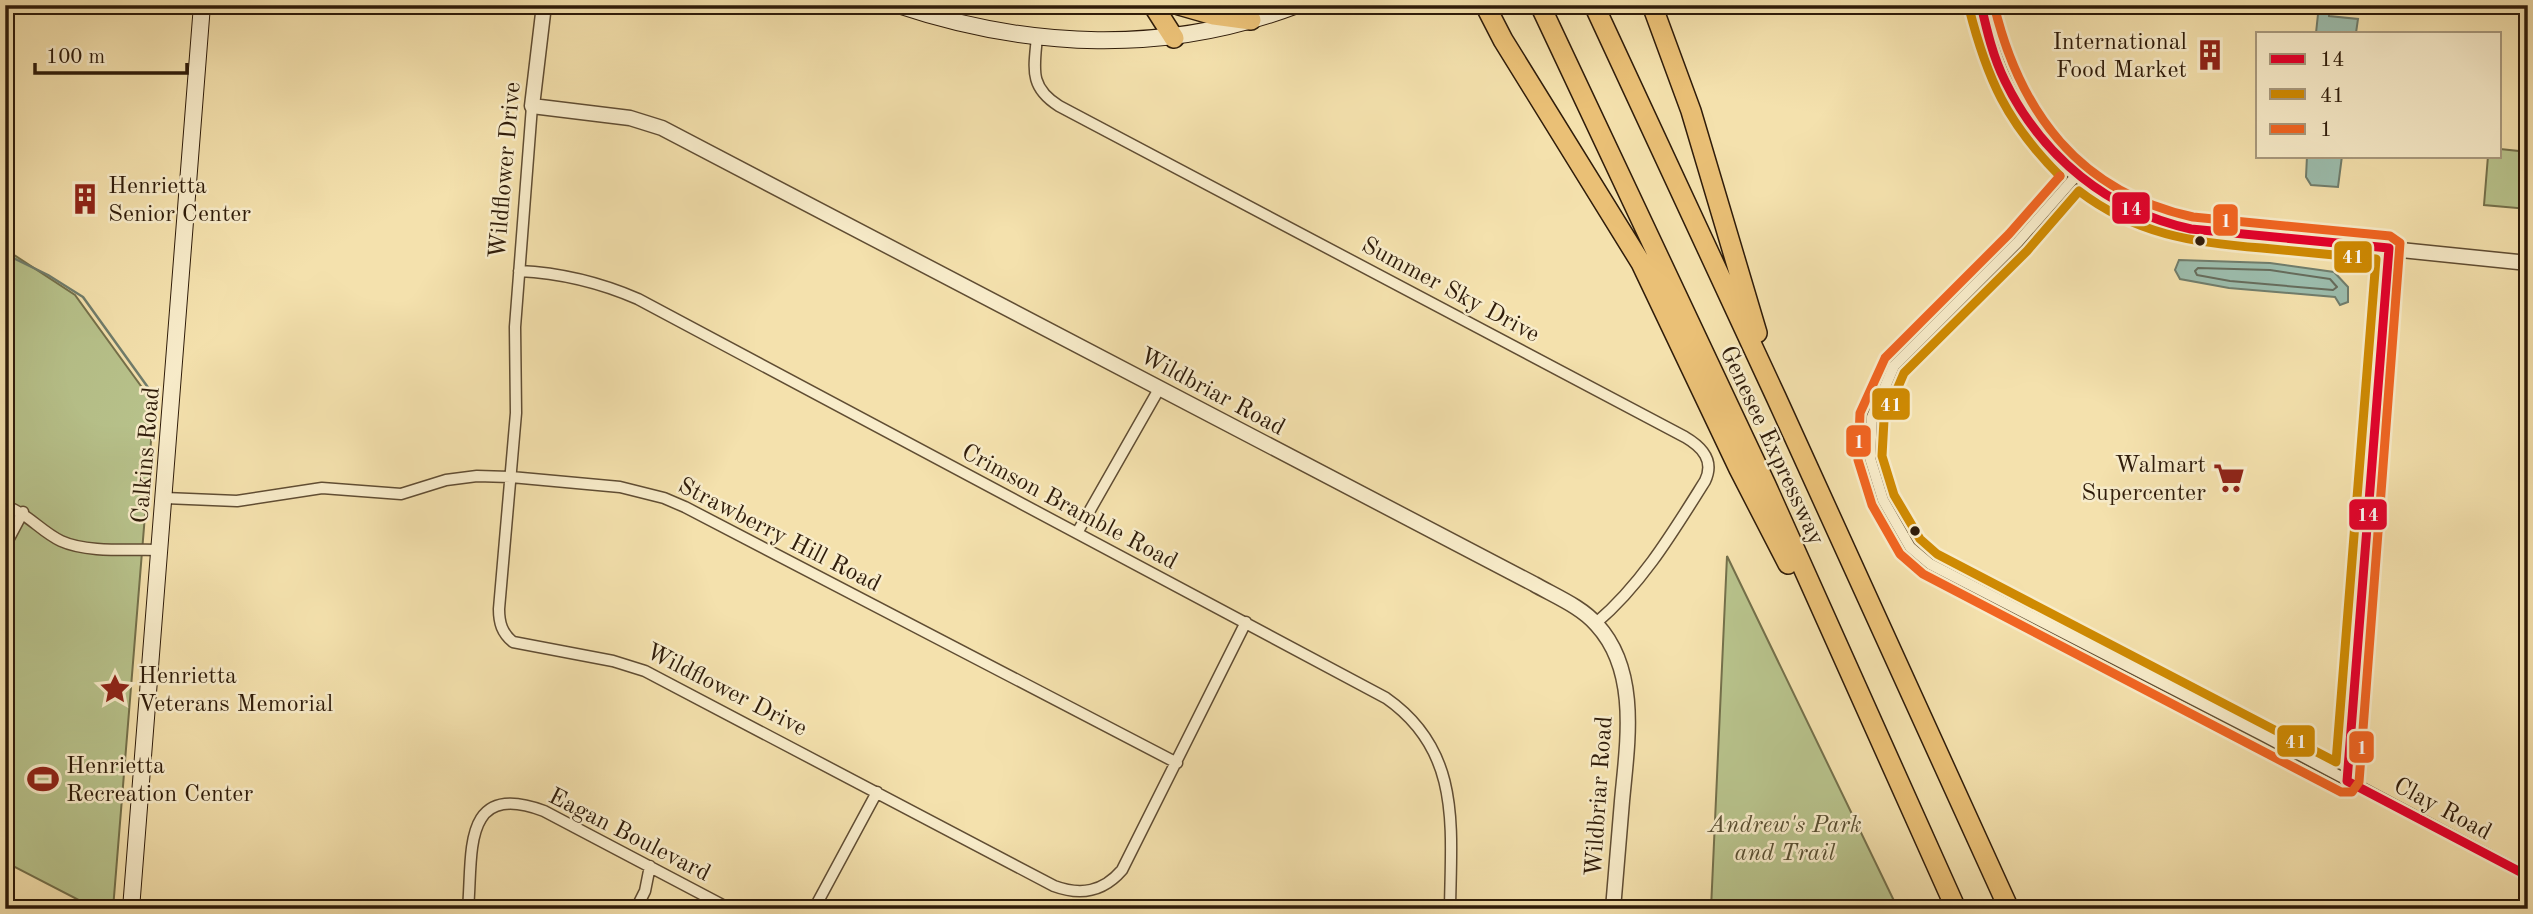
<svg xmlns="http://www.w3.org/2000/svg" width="2533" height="914" font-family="'Old Standard TT',serif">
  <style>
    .green { fill: #b8c38c; stroke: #74704b; stroke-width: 2 }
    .water { fill: #9cbdad; stroke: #707d6c; stroke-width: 2 }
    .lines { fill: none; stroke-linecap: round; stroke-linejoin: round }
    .shore { stroke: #666c5c; stroke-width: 2 }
    .stream { stroke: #707d6c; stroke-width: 2.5 }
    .minor-casing { stroke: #604d33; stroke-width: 13 }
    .tertiary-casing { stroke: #604d33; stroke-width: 17 }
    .secondary-casing { stroke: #2f1c0a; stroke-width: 18 }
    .motorway-casing { stroke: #2f1c0a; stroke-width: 22 }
    .minor { stroke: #f8ecca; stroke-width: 10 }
    .tertiary { stroke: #f8ecca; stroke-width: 14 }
    .secondary { stroke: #f8ecca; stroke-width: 16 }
    .motorway { stroke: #eac076; stroke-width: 19 }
    .bus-1-casing { stroke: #f8ecca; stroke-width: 14 }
    .bus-2-casing { stroke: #f8ecca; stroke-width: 14 }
    .bus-3-casing { stroke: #f8ecca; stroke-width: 14 }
    .bus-1 { stroke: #e4002b; stroke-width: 9 }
    .bus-2 { stroke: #cf8a02; stroke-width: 9 }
    .bus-3 { stroke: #f26522; stroke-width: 9 }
    .bus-dot { fill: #2f1c0a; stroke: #f8ecca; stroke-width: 2.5 }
    .labels { text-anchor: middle; stroke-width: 5; stroke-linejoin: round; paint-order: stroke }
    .poi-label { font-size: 24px; fill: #2f1c0a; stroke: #f8ecca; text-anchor: start }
    .street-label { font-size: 24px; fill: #2f1c0a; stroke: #f8ecca }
    .park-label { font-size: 24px; font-style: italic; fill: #584e31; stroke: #f8ecca }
    .line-badge { stroke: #f8ecca; stroke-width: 2.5 }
    .badge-label { font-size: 19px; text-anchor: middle; font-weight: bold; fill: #fff }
  </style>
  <rect width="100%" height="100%" fill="#f4e1ad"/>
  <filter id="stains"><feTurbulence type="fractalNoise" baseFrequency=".00286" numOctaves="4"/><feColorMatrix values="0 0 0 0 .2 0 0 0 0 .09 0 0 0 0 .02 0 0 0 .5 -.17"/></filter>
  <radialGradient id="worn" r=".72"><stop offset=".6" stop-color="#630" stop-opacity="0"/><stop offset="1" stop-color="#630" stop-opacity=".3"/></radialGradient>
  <path class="green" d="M2500 149 2528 152V209L2484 205 2488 156H2500Z
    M5 249 75 295 154 404 113 909H96L5 862Z
    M1727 556 1898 909H1711Z"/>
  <path class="water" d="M2319 5H2329V16L2358 19 2356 33H2316Z
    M2307 156H2342L2338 187 2311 185 2306 177Z
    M2179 260 2270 263 2334 272 2348 287V302L2340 305 2335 297 2229 288 2180 279 2175 270Z"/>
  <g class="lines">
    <path class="shore" d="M2198 268 2270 270 2330 279 2337 287 2333 290 2230 281 2197 275 2195 271Z"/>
    <path class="stream" d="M5 254 48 275 83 297 152 393
      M5 343V353"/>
    <defs>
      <path id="minor" d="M1037 37C1034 69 1029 87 1059 106L1685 437C1702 447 1715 460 1705 481 1673 532 1642 584 1596 623
        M532 106 515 327 516 413 499 609C499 623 502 633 513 642L613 661 645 671 1054 886C1081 896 1103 892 1122 870L1246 622
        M2076 176 2018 242 1894 366 1872 417 1870 458 1883 500 1910 547 1930 564 2264 736 2528 876
        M519 271C562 273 599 282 638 299L1386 698C1462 751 1451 827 1450 909
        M165 498 237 501 322 488 401 494 446 480 477 476 511 477 620 487 664 498 685 507 1177 763
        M5 506C28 513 40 531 61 541 87 553 131 549 160 550
        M1077 533 1159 389
        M5 546 23 512
        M2347 781 2389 248
        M468 909C473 853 461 780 544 811L730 909
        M636 909 645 891 650 866
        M814 909 877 792"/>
      <path id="tertiary" d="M544 5 532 106 630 118 662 128 1534 584C1555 596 1582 607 1597 625 1640 672 1627 745 1622 801 1619 837 1616 873 1613 909
        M1981 5C2005 131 2081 206 2206 230L2528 263"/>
      <path id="secondary" d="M898 5C1029 49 1166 55 1297 5
        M131 909 202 5"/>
      <path id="motorway" d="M1153 5 1174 38
        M1179 5 1214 15 1251 20
        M1485 5 1503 40 1641 263 1739 469 1788 564
        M1540 5 1766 485 1956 909
        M1594 5 1776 397 2009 909
        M1652 5 1691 111 1757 333"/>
    </defs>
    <use href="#minor" class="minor-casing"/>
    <use href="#tertiary" class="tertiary-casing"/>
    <use href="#secondary" class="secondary-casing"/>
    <use href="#motorway" class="motorway-casing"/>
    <use href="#minor" class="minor"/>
    <use href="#tertiary" class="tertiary"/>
    <use href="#secondary" class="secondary"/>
    <use href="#motorway" class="motorway"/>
    <defs>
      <path id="bus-1" d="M1981 5C1987 31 1993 57 2005 81 2042 157 2109 211 2191 229L2389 248
        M2347 781 2389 248
        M2347 781 2528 876"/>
      <path id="bus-2" d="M1969 8C1987 79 2007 123 2060 176
        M2079 191C2135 234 2194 243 2262 248 2300 252 2338 255 2376 259L2336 762 1937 554 1920 539 1894 495 1882 456 1884 420 1904 373 2027 251Z"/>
      <path id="bus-3" d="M1994 5C2020 113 2079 192 2193 217L2390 236 2400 243 2359 782 2352 792H2341L1923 574 1900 554 1872 505 1858 460 1860 413 1885 358 2009 234 2060 176"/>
    </defs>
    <use href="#bus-1" class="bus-1-casing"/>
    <use href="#bus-2" class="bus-2-casing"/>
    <use href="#bus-3" class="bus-3-casing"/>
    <use href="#bus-1" class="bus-1"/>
    <use href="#bus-2" class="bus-2"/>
    <use href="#bus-3" class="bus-3"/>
  </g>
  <defs>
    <symbol id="building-bare" viewBox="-9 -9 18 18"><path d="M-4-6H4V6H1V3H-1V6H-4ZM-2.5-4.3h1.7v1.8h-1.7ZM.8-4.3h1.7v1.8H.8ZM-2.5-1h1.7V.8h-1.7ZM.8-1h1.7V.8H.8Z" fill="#8f2418" stroke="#f8ecca" stroke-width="2.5" paint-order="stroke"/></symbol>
    <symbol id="supermarket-bare" viewBox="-9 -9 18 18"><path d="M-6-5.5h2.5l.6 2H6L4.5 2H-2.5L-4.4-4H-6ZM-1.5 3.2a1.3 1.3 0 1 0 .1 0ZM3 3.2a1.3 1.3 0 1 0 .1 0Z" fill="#8f2418" stroke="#f8ecca" stroke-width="2.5" paint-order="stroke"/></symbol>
    <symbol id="sight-bare" viewBox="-9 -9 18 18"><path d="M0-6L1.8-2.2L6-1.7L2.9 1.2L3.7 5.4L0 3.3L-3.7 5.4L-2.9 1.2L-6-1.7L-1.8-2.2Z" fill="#8f2418" stroke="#f8ecca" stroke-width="2.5" paint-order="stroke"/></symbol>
    <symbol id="stadium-bare" viewBox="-9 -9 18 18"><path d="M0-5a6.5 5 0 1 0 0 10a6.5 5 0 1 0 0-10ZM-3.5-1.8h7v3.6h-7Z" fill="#8f2418" stroke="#f8ecca" stroke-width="2.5" paint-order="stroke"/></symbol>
  </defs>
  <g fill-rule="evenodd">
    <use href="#building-bare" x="2188" y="33" width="44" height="44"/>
    <use href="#building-bare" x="63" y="177" width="44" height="44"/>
    <use href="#supermarket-bare" x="2207" y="456" width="44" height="44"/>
    <use href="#sight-bare" x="93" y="667" width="44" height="44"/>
    <use href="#stadium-bare" x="21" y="757" width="44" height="44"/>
  </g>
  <g class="bus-dot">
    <circle cx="2200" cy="241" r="6"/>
    <circle cx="1915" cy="531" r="6"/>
  </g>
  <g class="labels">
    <g class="poi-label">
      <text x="2187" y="49" text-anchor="end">International<tspan x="2187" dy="28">Food Market</tspan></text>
      <text x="108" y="193">Henrietta<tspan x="108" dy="28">Senior Center</tspan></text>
      <text x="2206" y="472" text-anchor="end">Walmart<tspan x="2206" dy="28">Supercenter</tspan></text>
      <text x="138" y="683">Henrietta<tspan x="138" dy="28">Veterans Memorial</tspan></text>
      <text x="66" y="773">Henrietta<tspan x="66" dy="28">Recreation Center</tspan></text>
    </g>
    <g class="street-label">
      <text transform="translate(504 170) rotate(-85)" y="8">Wildflower Drive</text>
      <text transform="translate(1451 289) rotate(28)" y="8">Summer Sky Drive</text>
      <text transform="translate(1213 391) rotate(28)" y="8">Wildbriar Road</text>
      <text transform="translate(1773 445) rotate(65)" y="8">Genesee Expressway</text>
      <text transform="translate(145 455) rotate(-85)" y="8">Calkins Road</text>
      <text transform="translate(1070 506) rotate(28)" y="8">Crimson Bramble Road</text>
      <text transform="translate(780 534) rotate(27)" y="8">Strawberry Hill Road</text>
      <text transform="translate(727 689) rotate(27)" y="8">Wildflower Drive</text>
      <text transform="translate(1598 796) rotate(-86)" y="8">Wildbriar Road</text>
      <text transform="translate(2443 808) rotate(28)" y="8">Clay Road</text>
      <text transform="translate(630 834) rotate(27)" y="8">Eagan Boulevard</text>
    </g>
    <g class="park-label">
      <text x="1785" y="832">Andrew's Park<tspan x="1785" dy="28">and Trail</tspan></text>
    </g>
  </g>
  <g class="line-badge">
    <rect x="2111" y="191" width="40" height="34" rx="7" fill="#e4002b"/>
    <rect x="2212" y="203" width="27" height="34" rx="7" fill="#f26522"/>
    <rect x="2333" y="240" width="40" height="34" rx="7" fill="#cf8a02"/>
    <rect x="1871" y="387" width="40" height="34" rx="7" fill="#cf8a02"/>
    <rect x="1845" y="424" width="27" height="34" rx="7" fill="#f26522"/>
    <rect x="2348" y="498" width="40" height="33" rx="7" fill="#e4002b"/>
    <rect x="2276" y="724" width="40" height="34" rx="7" fill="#cf8a02"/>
    <rect x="2348" y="730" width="27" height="34" rx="7" fill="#f26522"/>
  </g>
  <g class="badge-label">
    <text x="2131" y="215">14</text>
    <text x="2226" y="227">1</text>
    <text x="2353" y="263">41</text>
    <text x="1891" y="411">41</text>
    <text x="1859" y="448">1</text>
    <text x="2368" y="521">14</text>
    <text x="2296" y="748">41</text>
    <text x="2362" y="754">1</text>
  </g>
  <rect width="2533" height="914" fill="none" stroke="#f4e1ad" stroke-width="28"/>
  <rect x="7" y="7" width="2519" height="900" fill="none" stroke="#2f1c0a" stroke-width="3.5"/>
  <rect x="14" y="14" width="2505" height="886" fill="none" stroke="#2f1c0a" stroke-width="2"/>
  <rect x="2256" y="32" width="245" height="126" fill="#f8ecca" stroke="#a8997d" stroke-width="2"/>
  <rect x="2270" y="54" width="35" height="10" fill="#e4002b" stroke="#a8997d" stroke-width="2"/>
  <text x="2320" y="66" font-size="21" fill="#2f1c0a">14</text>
  <rect x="2270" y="89" width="35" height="10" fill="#cf8a02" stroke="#a8997d" stroke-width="2"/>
  <text x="2320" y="102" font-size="21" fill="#2f1c0a">41</text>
  <rect x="2270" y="124" width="35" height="10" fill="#f26522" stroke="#a8997d" stroke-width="2"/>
  <text x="2320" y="136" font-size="21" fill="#2f1c0a">1</text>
  <path d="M35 63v10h152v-10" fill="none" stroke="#2f1c0a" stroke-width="3.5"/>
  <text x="46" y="63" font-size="21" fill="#2f1c0a" stroke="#f8ecca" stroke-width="5" paint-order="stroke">100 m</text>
  <rect width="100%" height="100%" filter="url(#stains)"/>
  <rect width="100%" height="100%" fill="url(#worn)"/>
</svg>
